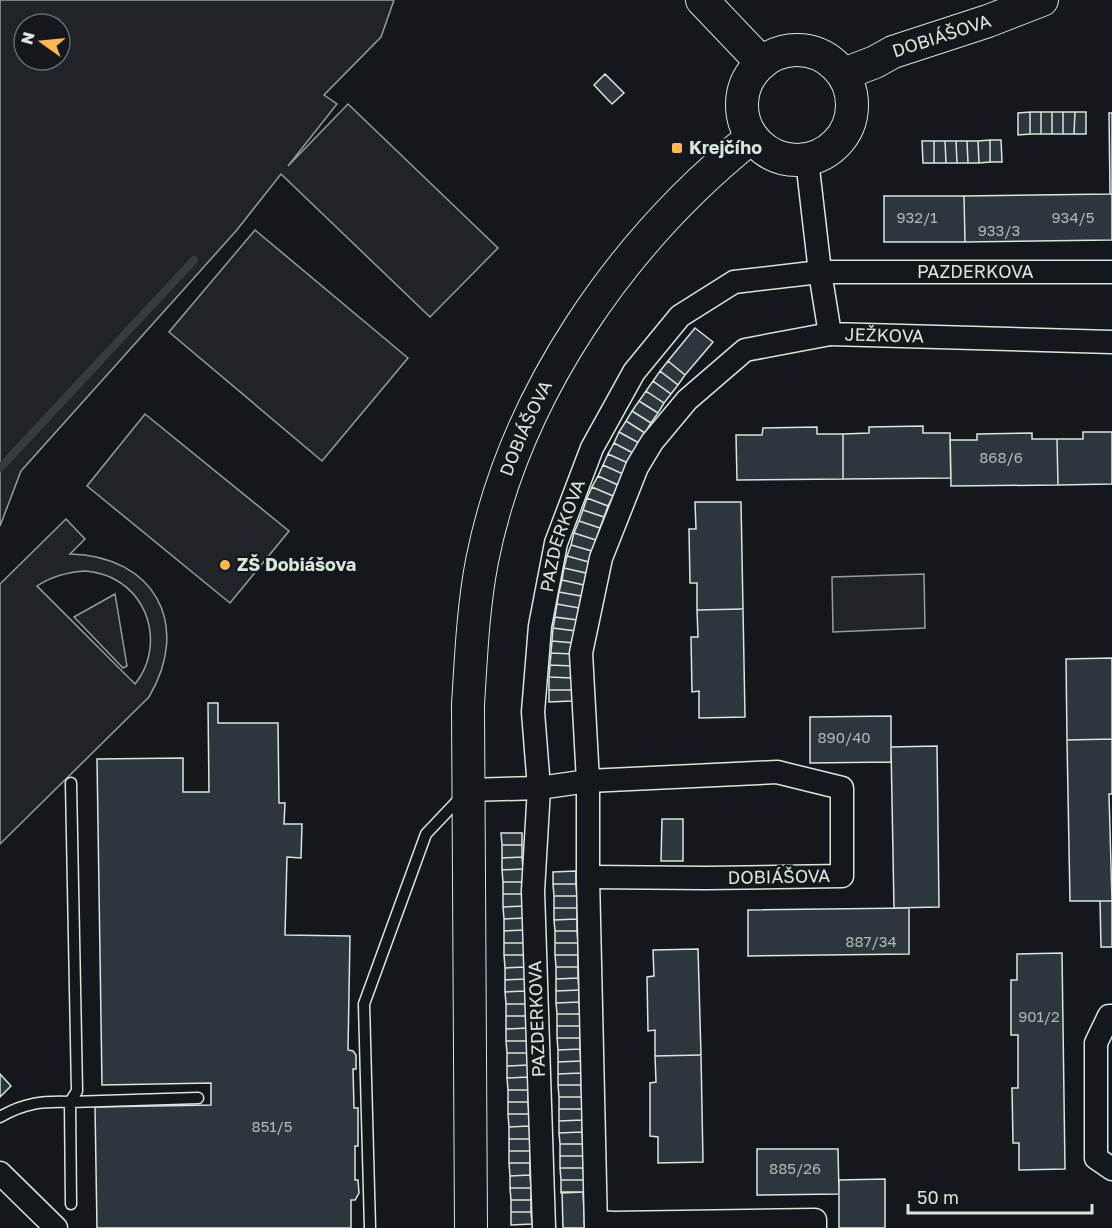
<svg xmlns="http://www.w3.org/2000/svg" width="1112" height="1228" font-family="'Golos Text',sans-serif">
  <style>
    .green { fill: #202428; stroke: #939e99; stroke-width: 1.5; fill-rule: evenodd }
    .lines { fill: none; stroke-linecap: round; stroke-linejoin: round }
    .stream { stroke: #363b3e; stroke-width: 8 }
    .building { fill: #2c363c; stroke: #d8e6dc; stroke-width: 1.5 }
    .lane-casing { stroke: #d8e6dc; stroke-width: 13 }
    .street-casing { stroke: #d8e6dc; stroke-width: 25 }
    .secondary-casing { stroke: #d8e6dc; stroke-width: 34 }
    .lane { stroke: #14181c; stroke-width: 10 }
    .street { stroke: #14181c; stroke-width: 22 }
    .secondary { stroke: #14181c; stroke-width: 32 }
    .poi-dot { fill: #ffb74d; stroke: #14181c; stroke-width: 2 }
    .labels { text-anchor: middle; stroke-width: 4.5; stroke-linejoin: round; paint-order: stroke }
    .number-label { font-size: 15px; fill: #adbab4 }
    .street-label { font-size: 18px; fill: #d8e6dc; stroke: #14181c }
    .poi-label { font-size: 18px; font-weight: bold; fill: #d8e6dc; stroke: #14181c; text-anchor: start }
  </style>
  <rect width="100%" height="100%" fill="#14181c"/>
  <path class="green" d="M0 0H394L381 37 324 95 337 104 288 166 348 104 498 248 430 317 281 174 236 231 21 471 0 526ZM24 24H60V60H24Z
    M255 230 408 358 322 461 169 332Z
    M145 414 289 531 230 603 87 486Z
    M66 519 85 539 70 554C154 556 192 624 149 697L0 844V584ZM86 571C95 572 105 574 114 579 153 599 162 651 135 684L37 586C52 576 68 572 86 571Z
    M924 574 925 628 833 632 832 577Z
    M115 594 127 666 123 668 74 617Z"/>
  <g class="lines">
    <path class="stream" d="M0 468 194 260"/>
  </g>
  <path class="building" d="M605 74 624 93 612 104 594 85Z
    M1030 112H1041V134H1030Z
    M1030 112V134L1018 135V113Z
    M1041 112H1052V134H1041Z
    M1052 112H1063V134H1052Z
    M1063 112H1075L1074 134H1063Z
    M1075 112H1086V134H1074Z
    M1109 113H1112V194H1110Z
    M990 140H1001L1002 162H990Z
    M990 140V162L979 163 978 141Z
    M922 141H934V163H923Z
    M934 141H945L946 163H934Z
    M945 141H956L957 163H946Z
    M956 141H967L968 163H957Z
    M967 141H978L979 163H968Z
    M1110 194H1112V240L965 242 964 196Z
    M884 196H964L965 242H884Z
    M695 328 713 342 685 375 668 361Z
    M668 361 685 375 678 385 660 371Z
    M660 371 678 385 671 394 653 381Z
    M653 381 671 394 664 403 646 391Z
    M646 391 664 403 658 413 639 401Z
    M639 401 658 413 651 423 632 411Z
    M632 411 651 423 645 433 626 421Z
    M626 421 645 433 639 443 619 432Z
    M923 426V433H950L951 478 843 479V434L869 433V427Z
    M817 427V434H843V479L737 480 736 435H762L763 428Z
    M619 432 639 443 633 453 614 443Z
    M1083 432H1112V484L1058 485 1057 439H1083Z
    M1032 433V439H1057L1058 485 951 486 950 440H977V434Z
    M614 443 633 453 628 463 608 454Z
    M608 454 628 463 623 474 603 465Z
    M603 465 623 474 618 485 598 476Z
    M598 476 618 485 613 496 592 487Z
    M592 487 613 496 608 506 587 498Z
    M587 498 608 506 604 517 583 510Z
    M695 502H741L743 609 697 610V583H690L689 529H696Z
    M583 510 604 517 600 528 579 521Z
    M579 521 600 528 596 540 574 533Z
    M574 533 596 540 592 551 571 545Z
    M571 545 592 551 589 562 567 556Z
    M567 556 589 562 586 573 564 568Z
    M564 568 586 573 584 585 562 580Z
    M562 580 584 585 581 596 559 592Z
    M559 592 581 596 579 608 557 604Z
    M557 604 579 608 577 620 555 617Z
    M743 609 745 717 699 718V691L692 692 691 637H698L697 610Z
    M555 617 577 620 576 631 553 628Z
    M553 628 576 631 574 643 552 641Z
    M552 641 574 643 573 654 551 653Z
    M551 653 573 654 572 666 550 665Z
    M1112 658V739L1067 740 1066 659Z
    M550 665 572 666V678L549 677Z
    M549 677 572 678V690H549Z
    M549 690H572V701L549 702Z
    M208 703H218V723H278L279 803H285L284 824H302L301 858 287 857 285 935 350 936 348 1050 353 1051 356 1055V1069H353L354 1108H358V1146H355V1180H358L359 1193 355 1200H351V1228H97L95 1107 211 1105V1083L102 1085 97 759 183 758V792H209Z
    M891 716V762L810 763V717Z
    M1112 739V794H1109L1112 901H1070L1067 740Z
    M937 746 939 907 894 908 891 747Z
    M662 819H683V861H661Z
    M501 833H522V845H502Z
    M502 845H522V857L502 858Z
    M522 857 523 869 502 870V858Z
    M523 869V882H503L502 870Z
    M576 871V884H553V872Z
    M503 882H523V894H503Z
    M553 884H576L577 896H554Z
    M503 894H523V906L503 907Z
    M554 896H577V908H554Z
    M1100 901H1112V947H1101Z
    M523 906 524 918 504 919 503 907Z
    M554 908H577V919L554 920Z
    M909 908V954L748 956V910Z
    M524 918V930L504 931V919Z
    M577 919V931H555L554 920Z
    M524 930 525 943H504V931Z
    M555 931H577L578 943H555Z
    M504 943H525V955H504Z
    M555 943H578V955H555Z
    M698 949 701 1055 655 1056V1030L648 1031 647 977 654 976 653 950Z
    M1062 953 1065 1169 1019 1170V1143H1013L1012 1088H1018V1035H1011V980H1017V954Z
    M504 955H525V967L505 968Z
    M555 955H578V967H556Z
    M525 967 526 979 505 980V968Z
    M556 967H578V978L556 979Z
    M578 978 579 990 556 991V979Z
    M526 979V991L505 992V980Z
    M579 990V1002L556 1003V991Z
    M526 991V1004H506L505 992Z
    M579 1002 580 1014H557L556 1003Z
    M506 1004H526V1016H506Z
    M557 1014H580V1026H557Z
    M506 1016H526L527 1028 506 1029Z
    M557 1026H580V1038H557Z
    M527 1028V1041H506V1029Z
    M557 1038H580V1049L558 1050Z
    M506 1041H527V1053H507Z
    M580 1049 581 1061 558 1062V1050Z
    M507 1053H527L528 1065 507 1066Z
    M701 1055 703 1162 658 1163V1137L650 1136V1083L656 1082 655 1056Z
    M581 1061V1073L558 1074V1062Z
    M528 1065V1077L507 1078V1066Z
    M581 1073V1085H558V1074Z
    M0 1074 11 1086 0 1097Z
    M528 1077V1090H508L507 1078Z
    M558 1085H581L582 1097H559Z
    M508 1090H528V1102H508Z
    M559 1097H582V1109H559Z
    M508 1102H528L529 1114H508Z
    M559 1109H582V1120L559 1121Z
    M508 1114H529V1126L509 1127Z
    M582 1120V1132L559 1133V1121Z
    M529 1126 530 1139H509V1127Z
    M582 1132 583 1144H560L559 1133Z
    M509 1139H530V1151H509Z
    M560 1144H583V1156H560Z
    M757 1149H838L839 1194 757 1195Z
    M509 1151H530V1163H509Z
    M560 1156H583V1168H560Z
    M509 1163H530V1175L510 1176Z
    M560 1168H583L584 1180H561Z
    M530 1175 531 1188H510V1176Z
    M885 1179V1228H839V1180Z
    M561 1180H584V1192L561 1193Z
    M510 1188H531V1200H511Z
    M562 1192H583L585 1228H563Z
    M511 1200H531V1212H511Z
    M511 1212H531L532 1224 511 1225Z"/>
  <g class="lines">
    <defs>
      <path id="lane" d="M0 1117C24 1103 42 1101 70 1102L77 1091 71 783
        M71 1204 70 1102 198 1098
        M370 1228 364 1004 426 834 461 797"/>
      <g id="street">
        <path id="s1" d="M807 160 820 272 830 334 1112 342"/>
        <path d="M468 790 539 788 588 781 777 772 842 788V876L707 878 588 877"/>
        <path d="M1112 1016H1109L1096 1043V1158L1112 1169"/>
        <path d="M0 1173 56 1228"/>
        <path d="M596 1222 614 1223 815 1220V1228"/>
        <path id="s2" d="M544 1228 533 891 539 788 533 712 540 626 556 543 592 448 634 372 680 316 734 282 820 272H1112"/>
        <path d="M596 1228 588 877V781L581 653 601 558 637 467 652 442 687 400 745 350 830 334"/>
      </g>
      <g id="secondary">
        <path d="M702 0 762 63"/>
        <circle cx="797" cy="105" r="55"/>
        <path id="s3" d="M844 74 875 62 893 52 988 21 1042 0"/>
        <path id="s4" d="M471 1228 468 705C471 657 473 608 482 561 515 395 621 242 752 137"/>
      </g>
    </defs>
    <use href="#lane" class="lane-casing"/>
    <use href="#street" class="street-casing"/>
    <use href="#secondary" class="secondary-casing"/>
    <use href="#lane" class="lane"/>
    <use href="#street" class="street"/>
    <use href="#secondary" class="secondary"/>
  </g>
  <g class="poi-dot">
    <rect x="671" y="142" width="12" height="12" rx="3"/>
    <circle cx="225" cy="565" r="6"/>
  </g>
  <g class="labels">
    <g class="number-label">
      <text x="917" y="223">932/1</text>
      <text x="1073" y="223">934/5</text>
      <text x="999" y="236">933/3</text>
      <text x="1001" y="463">868/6</text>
      <text x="844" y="743">890/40</text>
      <text x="871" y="947">887/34</text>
      <text x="1039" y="1022">901/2</text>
      <text x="272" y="1132">851/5</text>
      <text x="795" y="1174">885/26</text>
    </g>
    <g class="street-label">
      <text dy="6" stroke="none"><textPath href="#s3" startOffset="105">DOBIÁŠOVA</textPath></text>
      <text dy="6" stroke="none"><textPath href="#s2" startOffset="1254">PAZDERKOVA</textPath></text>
      <text dy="6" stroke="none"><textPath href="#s1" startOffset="230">JEŽKOVA</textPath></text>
      <text dy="6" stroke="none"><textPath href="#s4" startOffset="808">DOBIÁŠOVA</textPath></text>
      <text dy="6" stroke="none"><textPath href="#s2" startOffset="696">PAZDERKOVA</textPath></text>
      <text transform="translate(779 877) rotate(-1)" y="6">DOBIÁŠOVA</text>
      <text transform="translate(537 1019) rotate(-92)" y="6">PAZDERKOVA</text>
    </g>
    <g class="poi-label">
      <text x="689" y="154">Krejčího</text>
      <text x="237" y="571">ZŠ Dobiášova</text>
    </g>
  </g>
  <g transform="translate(42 42) rotate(285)"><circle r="28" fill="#14181c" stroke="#626a69" stroke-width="1.5"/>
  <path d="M0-4.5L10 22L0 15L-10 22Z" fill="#ffb74d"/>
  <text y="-9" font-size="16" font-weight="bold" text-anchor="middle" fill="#d8e6dc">N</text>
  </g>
  <path d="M908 1204v9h184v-9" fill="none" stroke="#d8e6dc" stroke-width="3"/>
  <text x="917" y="1204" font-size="18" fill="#d8e6dc" stroke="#14181c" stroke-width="4.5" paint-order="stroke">50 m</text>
</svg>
